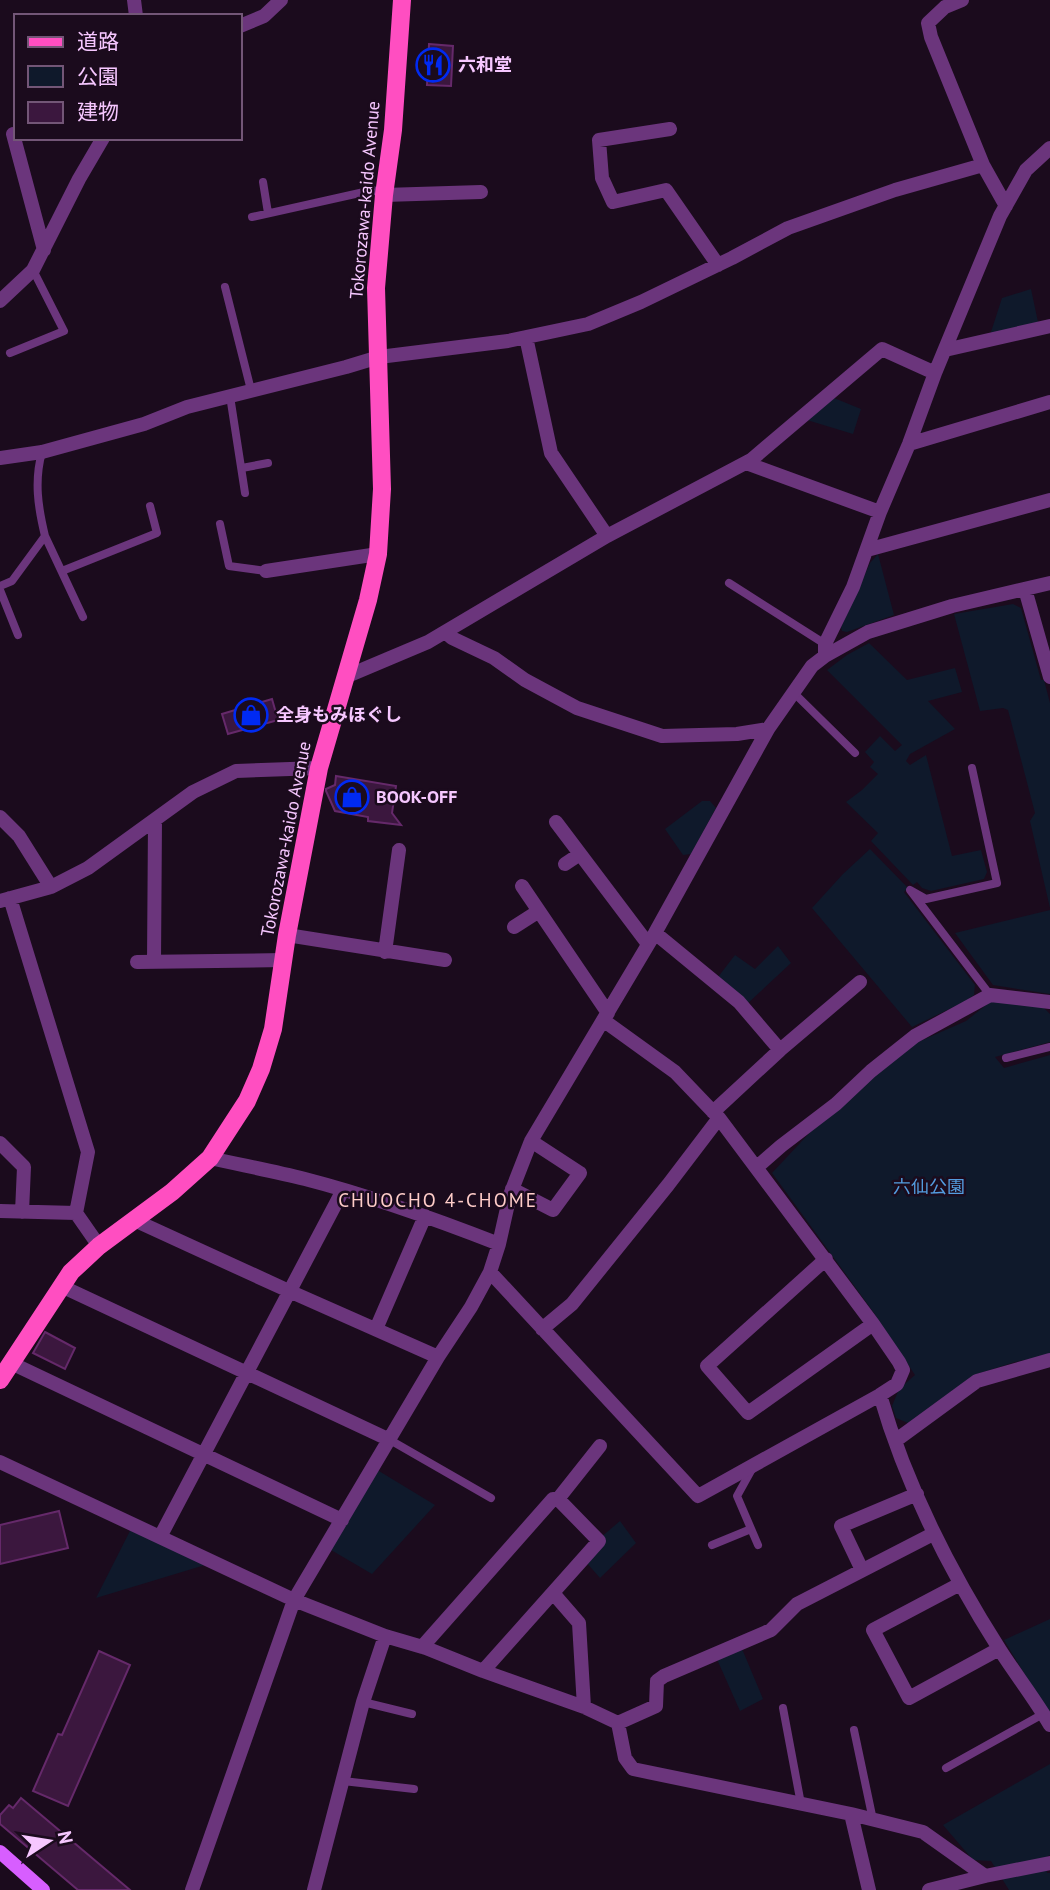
<svg xmlns="http://www.w3.org/2000/svg" width="1050" height="1890" font-family="'PT Sans','Noto Sans JP',sans-serif">
  <style>
    .green { fill: #0f192b }
    .building { fill: #3b173e; stroke: #65296a; stroke-width: 2 }
    .lines { fill: none; stroke-linecap: round; stroke-linejoin: round }
    .lane { stroke: #6b357c; stroke-width: 8 }
    .street { stroke: #6b357c; stroke-width: 14 }
    .secondary { stroke: #d75eff; stroke-width: 14 }
    .primary { stroke: #ff4ec1; stroke-width: 18 }
    .labels { text-anchor: middle; stroke-width: 5; stroke-linejoin: round; paint-order: stroke }
    .poi-label { font-size: 18px; font-weight: bold; fill: #f6c7ff; stroke: #1b0b1d; text-anchor: start }
    .street-label { font-size: 18px; fill: #f6c7ff; stroke: #1b0b1d }
    .park-label { font-size: 18px; fill: #539cdf; stroke: #1b0b1d }
    .neighbourhood-label { font-size: 19px; letter-spacing: 2px; fill: #ffcdc9; stroke: #1b0b1d }
  </style>
  <rect width="100%" height="100%" fill="#1b0b1d"/>
  <path class="green" d="M1031 289 1038 322 990 335 1002 298Z
    M834 398 861 409 853 434 807 420Z
    M878 554 894 615 847 632 842 631 841 627 870 563Z
    M1013 604 1021 608 1041 680H1044L1050 703V908L1030 821 1035 813 1008 710 1003 708 980 711 954 614Z
    M869 643 907 680 955 668 962 692 928 701 955 729 910 754 906 761 910 765 926 755 952 856 981 850 987 872 984 879 931 891 922 888 917 882 913 885 871 841 878 833 846 802 862 790 878 774 870 767 874 762 865 752 880 736 895 751 902 745 827 670 847 655Z
    M702 801H710L716 808 691 854 683 855 665 829Z
    M870 849 908 888 904 892 975 985 974 995 966 1001 912 1027 812 908 843 874Z
    M1050 910V994L993 985 955 933Z
    M778 946 791 963 747 1004 718 977 735 955 755 969Z
    M991 1001 1043 1007 1050 1014V1042L995 1057 1004 1068 1050 1055V1355L1015 1362 974 1375 908 1423 896 1418 892 1406 899 1389 915 1375 874 1313 772 1173 831 1110 918 1042 966 1021Z
    M374 1468 435 1505 372 1574 326 1547Z
    M620 1521 636 1543 600 1578 586 1562 600 1538Z
    M133 1525 215 1562 96 1598Z
    M1050 1619V1716L1004 1640Z
    M740 1644 763 1699 740 1711 716 1657Z
    M1050 1764V1855L1045 1858 1047 1873H1050V1890H1009L991 1861 973 1860 943 1825Z"/>
  <path class="building" d="M429 44 453 46 451 86 427 85Z
    M272 699 278 720 228 734 222 714Z
    M336 776 396 786 392 813 401 825 368 821V817L335 811 326 791V789L335 785Z
    M45 1332 75 1348 65 1369 33 1353Z
    M59 1511 68 1548 0 1564V1525Z
    M99 1651 130 1665 68 1806 33 1791 58 1734 62 1735Z
    M21 1798 130 1890H78L0 1824V1815L9 1805 13 1808Z"/>
  <g class="lines">
    <path class="lane" d="M263 182 268 213
      M252 217 373 190 384 195
      M225 287 251 390
      M10 353 64 331 33 270
      M230 396 245 493
      M242 468 268 463
      M220 524 229 566 266 571
      M45 536 83 617
      M62 571 157 533 150 506
      M729 583 825 644
      M0 586 12 581 45 536C38 507 34 481 42 452
      M0 590 18 635
      M793 692 855 753
      M972 768 997 883 926 899 910 890 990 995
      M1006 1058 1050 1047
      M390 1440 491 1498
      M752 1469 737 1496 758 1545
      M712 1545 751 1529
      M363 1702 412 1714
      M783 1708 801 1804
      M854 1730 873 1820
      M946 1768 1043 1714
      M343 1781 414 1789"/>
    <path class="street" d="M134 0 136 16
      M962 0 945 7 928 23 931 37 983 165 1006 206
      M240 26 264 16 281 0
      M670 129 599 140 602 178 613 202 666 190 718 265
      M13 134 44 250
      M384 195 481 192
      M0 301 33 270 79 179 103 138
      M526 337 551 453 607 536
      M945 350 1050 326
      M909 444 1050 402
      M0 458 42 452 144 424 187 407 346 367 379 357 508 341 588 324 641 302 732 258 788 228 895 190 983 165
      M746 463 880 512
      M867 550 1050 500
      M266 571 378 554
      M1025 589 1050 677
      M445 632 452 638 494 658 525 680 577 708 662 736 737 734 768 729
      M825 656V644L853 587 880 512 909 444 935 373
      M345 677 428 642 607 536 751 460 882 349 935 373 1000 216 1026 170 1050 148
      M0 817 19 836 51 887
      M556 822 648 944
      M565 864 580 854
      M522 886 608 1013
      M10 898 88 1152 76 1213
      M0 901 51 887 88 868 193 792 236 771 319 768
      M514 927 539 911
      M655 933 739 1002 780 1050
      M287 935 445 960
      M385 952 399 850
      M154 961 155 820
      M137 962 284 960
      M603 1020 675 1072 719 1118 873 1324 899 1362 903 1370 897 1384 880 1395C906 1485 949 1570 1000 1650 1016 1675 1035 1699 1050 1725
      M713 1112 780 1050 860 982
      M0 1143 24 1167 22 1212
      M210 1158C241 1165 273 1171 305 1179 371 1196 435 1219 499 1244
      M757 1167 781 1146 836 1104 871 1071 915 1036 990 995 1050 1002
      M512 1189 553 1210 580 1173 531 1141
      M0 1211 76 1213 99 1246
      M134 1220 289 1291 438 1357
      M826 1259 707 1366 748 1413 873 1324
      M490 1272 698 1496 880 1395
      M61 1286 390 1440
      M376 1329 425 1216
      M542 1329 572 1304 668 1185 719 1118
      M11 1363 342 1520
      M895 1441 977 1381 1050 1360
      M0 1462 294 1600 385 1636 426 1648 483 1671 584 1707 618 1723 625 1758 633 1769 851 1814 923 1832 985 1876
      M160 1537 343 1190
      M862 1570 841 1526 917 1494
      M960 1584 873 1630 909 1698 999 1649
      M553 1593 579 1623 584 1707
      M422 1647 553 1499H558L600 1446
      M483 1671 599 1541 558 1499
      M618 1723 656 1706 657 1681 664 1676 771 1630 797 1604 933 1534
      M851 1814 869 1890
      M192 1890 294 1600 438 1357 471 1307 490 1272 499 1244 510 1195 531 1141 655 933 768 729 812 666 825 656 868 632 952 606 1050 583
      M314 1890 363 1702 385 1636
      M929 1890 985 1876 1050 1863"/>
    <path class="secondary" d="M0 1852 43 1890"/>
    <path class="primary" d="M0 1380 71 1272 99 1246 172 1192 210 1158 247 1101 261 1069 273 1029 287 935 319 768 368 600 378 554 382 489 376 288 384 195 393 130 402 0"/>
  </g>
  <defs>
    <symbol id="restaurant-ring" viewBox="-11 -11 22 22"><circle r="9.5" fill="#1b0b1d" stroke="#002af2" stroke-width="1.5"/><path d="M-5-6h1v4h1v-4h1v4h1v-4h1v5L-1.5 .5V6h-2V.5L-5-1ZM5-6V6H3V1.5H1.5Q1.5-4 5-6Z" fill="#002af2"/></symbol>
    <symbol id="shop-ring" viewBox="-11 -11 22 22"><circle r="9.5" fill="#1b0b1d" stroke="#002af2" stroke-width="1.5"/><path d="M-5-2.5h2.3a2.7 3.5 0 0 1 5.4 0H5L5.5 6h-11ZM-1.5-2.5h3a1.5 2.3 0 0 0-3 0Z" fill="#002af2"/></symbol>
  </defs>
  <g fill-rule="evenodd">
    <use href="#restaurant-ring" x="414" y="46" width="38" height="38"/>
    <use href="#shop-ring" x="232" y="696" width="38" height="38"/>
    <use href="#shop-ring" x="333" y="778" width="38" height="38"/>
  </g>
  <g class="labels">
    <g class="poi-label">
      <text x="458" y="71">六和堂</text>
      <text x="276" y="721">全身もみほぐし</text>
      <text x="376" y="803">BOOK-OFF</text>
    </g>
    <g class="street-label">
      <text transform="translate(365 200) rotate(-85)" y="6">Tokorozawa-kaido Avenue</text>
      <text transform="translate(286 839) rotate(-79)" y="6">Tokorozawa-kaido Avenue</text>
    </g>
    <g class="park-label">
      <text x="929" y="1193">六仙公園</text>
    </g>
    <g class="neighbourhood-label">
      <text x="438" y="1207">CHUOCHO 4-CHOME</text>
    </g>
  </g>
  <rect x="14" y="14" width="228" height="126" fill="#1b0b1d" stroke="#735677" stroke-width="2"/>
  <rect x="28" y="37" width="35" height="10" fill="#ff4ec1" stroke="#735677" stroke-width="2"/>
  <text x="77" y="49" font-size="21" fill="#f6c7ff">道路</text>
  <rect x="28" y="66" width="35" height="21" fill="#0f192b" stroke="#735677" stroke-width="2"/>
  <text x="77" y="84" font-size="21" fill="#f6c7ff">公園</text>
  <rect x="28" y="102" width="35" height="21" fill="#3b173e" stroke="#735677" stroke-width="2"/>
  <text x="77" y="119" font-size="21" fill="#f6c7ff">建物</text>
  <g transform="translate(49 1841) rotate(78)" stroke="#1b0b1d" stroke-width="5" paint-order="stroke">
  <path d="M0-5L12 26L0 18L-12 26Z" fill="#f6c7ff"/>
  <text y="-10" font-size="19" font-weight="bold" text-anchor="middle" fill="#f6c7ff">N</text>
  </g>
</svg>
